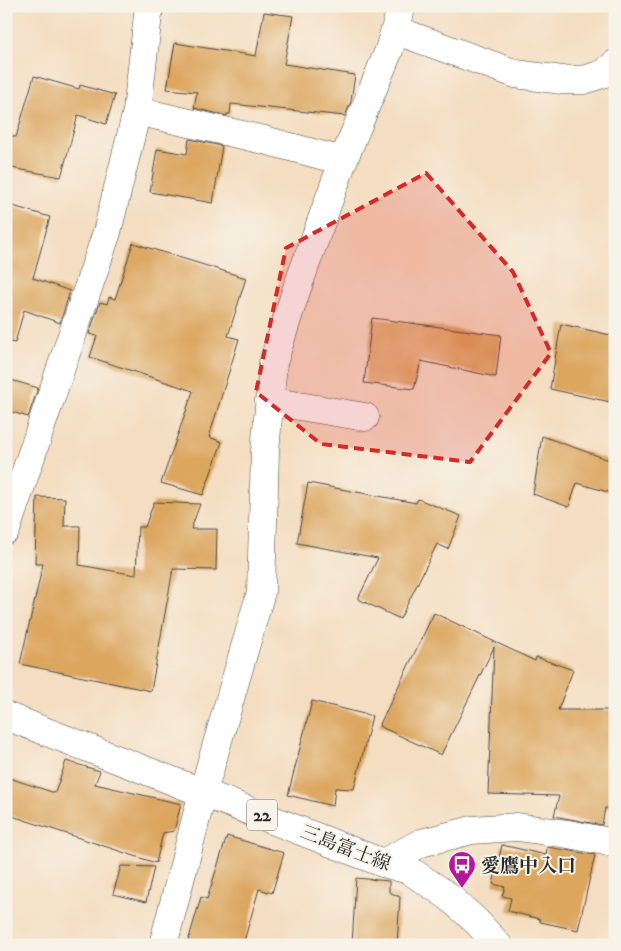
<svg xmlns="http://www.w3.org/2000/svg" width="621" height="951" font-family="'IM FELL DW Pica','Noto Serif JP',serif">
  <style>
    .building { fill: #dca65e }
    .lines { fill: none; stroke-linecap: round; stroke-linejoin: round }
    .minor-casing { stroke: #494641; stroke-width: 29 }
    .major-casing { stroke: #494641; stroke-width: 29 }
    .minor { stroke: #fff; stroke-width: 28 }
    .major { stroke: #fff; stroke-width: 28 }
    .marked { fill: #d62828; fill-opacity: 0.2; stroke: #d62828; stroke-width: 4; stroke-dasharray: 10 6; stroke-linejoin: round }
    .labels { text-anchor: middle; stroke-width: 4; stroke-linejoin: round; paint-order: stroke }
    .shield { fill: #f7f3e8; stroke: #686764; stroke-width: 1 }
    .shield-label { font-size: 18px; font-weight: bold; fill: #2b2b2b }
    .street-label { font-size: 19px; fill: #2b2b2b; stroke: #f7f3e8 }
    .poi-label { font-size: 19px; font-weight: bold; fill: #2b2b2b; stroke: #f7f3e8; text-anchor: start }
  </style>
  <rect width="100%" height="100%" fill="#f7f3e8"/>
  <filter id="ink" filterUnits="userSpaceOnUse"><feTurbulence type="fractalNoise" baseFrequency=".02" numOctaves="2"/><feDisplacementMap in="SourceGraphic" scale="10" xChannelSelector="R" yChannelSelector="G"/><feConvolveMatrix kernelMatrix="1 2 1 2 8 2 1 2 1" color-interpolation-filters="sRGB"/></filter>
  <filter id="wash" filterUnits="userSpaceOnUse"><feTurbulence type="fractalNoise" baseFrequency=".0096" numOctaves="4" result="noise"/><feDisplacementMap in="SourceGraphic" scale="20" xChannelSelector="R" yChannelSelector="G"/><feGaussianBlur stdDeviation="1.12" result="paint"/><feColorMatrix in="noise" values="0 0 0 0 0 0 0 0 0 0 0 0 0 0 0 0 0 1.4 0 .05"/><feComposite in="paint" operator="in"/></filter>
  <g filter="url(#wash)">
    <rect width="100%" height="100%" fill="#f4ddc0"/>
    <g id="blocks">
      <path class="building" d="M264 12 293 16 284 64 355 75 351 101 345 116 231 104 230 114H227V116L194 108 197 92 167 89 175 43 256 56Z
        M34 76 79 89 80 85 115 95 106 124 78 115 61 177 6 167V134L16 137Z
        M189 139 222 146 213 203 150 192 157 149 187 154Z
        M6 204 50 217 33 278 70 291 60 323 24 310 15 343 6 341Z
        M133 243 246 278 228 336 239 339 209 437 222 442 203 495 161 483 193 391 90 357 97 336 89 334 100 302 107 304 109 297 115 299Z
        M372 318 501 335 496 377 421 361 414 389 364 383Z
        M561 324 615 336V403L550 389Z
        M11 380 38 388 28 417 6 410V395Z
        M542 436 615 462V494L577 483 569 507 533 494Z
        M308 483 416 503 418 499 461 516 448 549 437 544 400 619 358 599 378 558 297 543Z
        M37 497 65 498 64 526H80L79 565 136 575 138 527H145L154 502 200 504 191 529H217L216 570 173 569 151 691 20 664 43 564H35Z
        M434 613 535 661 536 657 573 670 558 710H615V808H605L602 825 554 816 559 796 488 794 494 647 441 755 379 726Z
        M312 701 372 716 354 789 335 788 333 806 288 795Z
        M66 761 100 771 95 784 181 804 174 831 163 833 156 863 6 814V777L55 793Z
        M227 836 284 853 272 893 259 889 243 945H187L201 897 207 899Z
        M502 845 546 855 547 847 595 855 578 930 540 922V919L508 911 511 898 502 896 505 887 493 884Z
        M121 866 154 867 146 902 113 894Z
        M356 878 389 881V892L400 897 397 945H352Z"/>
    </g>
  </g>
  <g filter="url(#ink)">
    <use href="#blocks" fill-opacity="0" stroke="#494641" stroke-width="1"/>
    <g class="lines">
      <defs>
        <path id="minor" d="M395 30 516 74 562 80H584L605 73 615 64
          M137 111 264 140 343 161
          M269 401 365 417
          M6 530 107 232 137 111 149 6
          M383 863 421 843 472 830 517 827 568 834 615 843
          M163 945 203 792 261 592 265 451 273 363 296 291 343 161 389 50 402 6"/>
        <path id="major" d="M6 716 383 863 409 870 448 896 476 921 498 945"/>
      </defs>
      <use href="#minor" class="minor-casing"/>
      <use href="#major" class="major-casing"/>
      <use href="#minor" class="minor"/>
      <use href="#major" class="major"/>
    </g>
  </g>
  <path class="marked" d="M426 173 513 272 551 353 470 462 321 444 256 392 286 248Z"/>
  <defs>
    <symbol id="bus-pin" viewBox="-11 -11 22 30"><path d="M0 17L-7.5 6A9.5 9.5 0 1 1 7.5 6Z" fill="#b5179e" stroke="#f7f3e8"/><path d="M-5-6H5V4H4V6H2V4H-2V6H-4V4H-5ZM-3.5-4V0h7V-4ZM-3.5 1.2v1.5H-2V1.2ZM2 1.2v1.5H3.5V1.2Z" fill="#fff"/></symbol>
  </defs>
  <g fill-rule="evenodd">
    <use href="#bus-pin" x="446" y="849" width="32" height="43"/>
  </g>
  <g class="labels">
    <rect class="shield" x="247" y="799.5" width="30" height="31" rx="4"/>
    <g class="shield-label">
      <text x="262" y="821">22</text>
    </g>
    <g class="street-label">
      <text transform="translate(346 847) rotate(21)" y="7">三島富士線</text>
    </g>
    <g class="poi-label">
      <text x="481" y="872">愛鷹中入口</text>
    </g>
  </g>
  <rect width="621" height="951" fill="none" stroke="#f7f3e8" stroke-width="25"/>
</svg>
